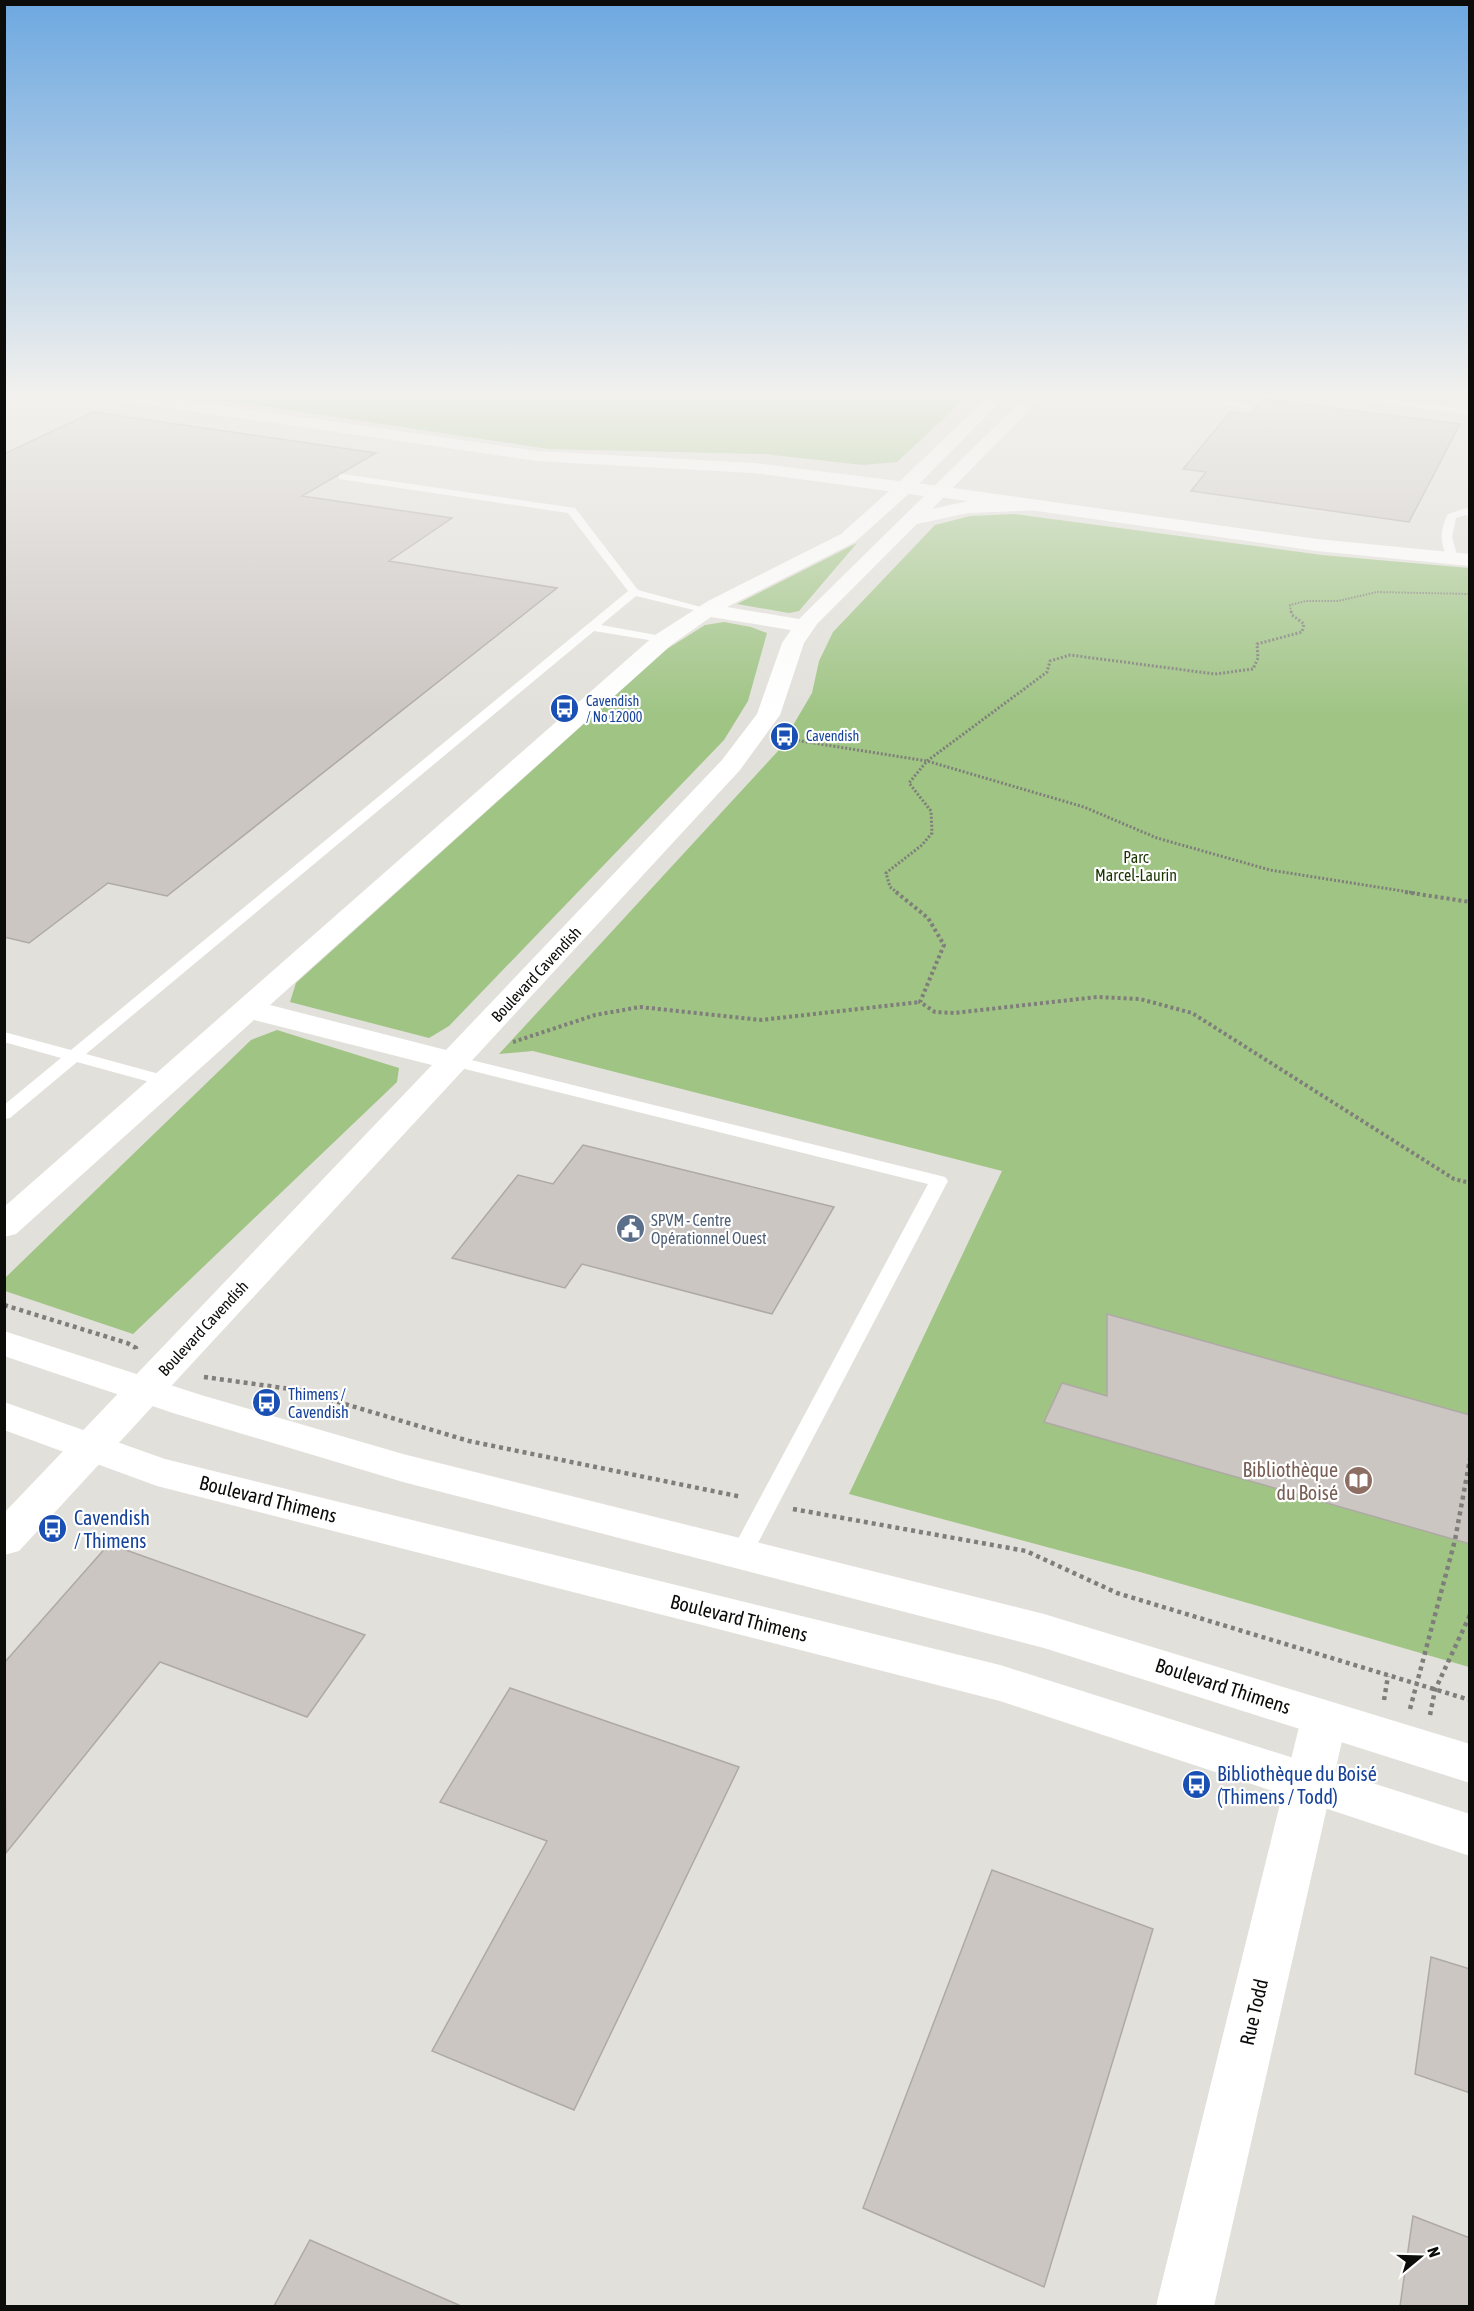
<svg xmlns="http://www.w3.org/2000/svg" width="1474" height="2311" font-family="'Asap Condensed',sans-serif">
  <style>
    .green { fill: #9fc484 }
    .building { fill: #ccc6c2; stroke: #afa9a5; stroke-width: 1.5 }
    .lines { fill: none; stroke-linecap: round; stroke-linejoin: round }
    .path-far3 { stroke: #7f7e7a; stroke-width: 2; stroke-dasharray: 1.5 1.5; stroke-linecap: butt }
    .path-far2 { stroke: #7f7e7a; stroke-width: 3; stroke-dasharray: 2 2; stroke-linecap: butt }
    .path-far1 { stroke: #7f7e7a; stroke-width: 4; stroke-dasharray: 3 3; stroke-linecap: butt }
    .path { stroke: #7f7e7a; stroke-width: 4.5; stroke-dasharray: 4 4; stroke-linecap: butt }
    .service { fill: #fff; fill-rule: evenodd }
    .minor { fill: #fff; fill-rule: evenodd }
    .tertiary { fill: #fff; fill-rule: evenodd }
    .secondary { fill: #fff; fill-rule: evenodd }
    .labels { text-anchor: middle; stroke-width: 4.5; stroke-linejoin: round; paint-order: stroke }
    .far-transit-label { font-size: 14px; fill: #164399; stroke: #fff; text-anchor: start }
    .park-label { font-size: 16px; fill: #1b3500; stroke: #fff }
    .street-label { font-size: 16px; fill: #0c0c0a; stroke: #fff }
    .service-label { font-size: 16px; fill: #4e5e75; stroke: #fff; text-anchor: start }
    .transit-label { font-size: 16px; fill: #164399; stroke: #fff; text-anchor: start }
    .near-education-label { font-size: 20px; fill: #785e54; stroke: #fff; text-anchor: end }
    .near-street-label { font-size: 20px; fill: #0c0c0a; stroke: #fff }
    .near-transit-label { font-size: 20px; fill: #164399; stroke: #fff; text-anchor: start }
  </style>
  <rect width="100%" height="100%" fill="#e2e0da"/>
  <path class="green" d="M175 393H971L897 462 862 465 764 454 549 449Z
    M1015 514 1322 555 1469 568V1667L1140 1572 849 1494 1002 1171 533 1051 499 1054 778 751 812 693 819 661 833 632 935 525 970 516Z
    M857 543 799 611 789 613 737 604Z
    M724 622 751 627 767 633 748 701 724 740 449 1026 429 1038 290 1002 296 983 667 649 705 625Z
    M277 1030 399 1068 397 1082 133 1334 5 1291V1278L251 1040Z"/>
  <path class="building" d="M1263 399 1460 424 1409 522 1191 491 1206 472 1183 469 1230 412 1251 414Z
    M93 412 376 453 302 496 452 518 389 561 557 588 167 896 108 883 29 943 4 937V454Z
    M583 1145 834 1207 772 1314 582 1264 565 1288 452 1258 518 1175 553 1184Z
    M1107 1314 1470 1415V1544L1044 1422 1062 1383 1107 1396Z
    M109 1544 365 1635 307 1717 160 1662 6 1853 4 1663Z
    M510 1688 739 1767 574 2110 432 2051 547 1841 440 1802Z
    M992 1870 1153 1929 1044 2287 863 2208Z
    M1431 1957 1470 1969V2093L1415 2074Z
    M1413 2216 1470 2238V2306H1400Z
    M310 2240 461 2306H274Z"/>
  <g class="lines">
    <path class="path-far3" d="M1291 612 1290 605 1306 601H1338L1377 592 1470 594"/>
    <path class="path-far2" d="M782 738 927 761 1084 807 1157 838 1270 870 1415 893
      M898 893 890 887 886 873 922 845 932 833 931 811 909 783 927 761 1047 672 1050 661 1070 655 1215 674 1253 669 1258 658 1257 644 1302 632 1304 624 1292 615 1291 611"/>
    <path class="path-far1" d="M896 892 928 918 944 945 920 1002 935 1012 954 1013 1097 997 1140 999 1192 1013 1454 1179 1470 1183
      M1405 892 1470 902
      M513 1042 595 1015 640 1007 761 1020 920 1002"/>
    <path class="path" d="M4 1305 127 1343 136 1348 137 1352
      M204 1377 298 1390 469 1441 742 1497
      M793 1509 1026 1551 1117 1593 1470 1700
      M1384 1700 1388 1676
      M1410 1709 1455 1540 1470 1459
      M1430 1715 1435 1690 1470 1615"/>
    <path class="service" d="M1231 393H1241L1234 401 1255 406 1250 409 1225 405 1223 403Z
      M1308 393H1334L1470 409V415Z
      M343 474 575 508 638 590 712 610 706 613 636 596 601 625 667 637V643L594 631 86 1054 174 1078 177 1082 174 1086 168 1087 77 1062 10 1118 4 1119V1105L61 1058 4 1042V1032L71 1050 628 591 568 513 339 479V475Z
      M1466 508 1470 509V517L1465 515 1456 518 1452 537 1458 559 1449 561C1440 545 1439 530 1448 514Z
      M455 1056 945 1177 948 1181 749 1560 741 1563 733 1560 730 1554 928 1184 449 1065 447 1061 449 1057Z"/>
    <path class="minor" d="M939 486 1317 539 1470 554V566L1317 551 932 496 930 492 932 488Z
      M1324 1700 1340 1706 1347 1719 1214 2306H1156L1301 1719 1308 1706Z"/>
    <path class="tertiary" d="M93 393H135L537 451 754 463 939 486 948 492 939 498 754 473 537 461 101 398Z
      M4 1331 201 1395 403 1454 1044 1614 1470 1744V1783L1044 1648 403 1482 173 1413 4 1356Z
      M4 1402 165 1459 1000 1665 1470 1814V1856L1000 1701 157 1486 4 1430Z"/>
    <path class="secondary" d="M992 393H1009L912 491 855 542 727 607 799 619 1029 393H1046L932 509 968 501 1035 500 1042 502 1045 506 1042 510 968 513 917 524 817 624 804 643 780 715 740 770 19 1551 4 1555V1513L432 1065 254 1020 16 1234 4 1237V1207L655 635 708 601 841 534 898 483ZM711 617 791 630 782 643 757 714 722 760 446 1050 270 1005 671 645Z"/>
  </g>
  <linearGradient id="sky" x2="0" y2="1"><stop stop-color="#6da8e0"/><stop offset="0.55" stop-color="#f2f1ee"/><stop offset="1" stop-color="#f2f1ee" stop-opacity="0"/></linearGradient>
  <rect width="1474" height="716" fill="url(#sky)"/>
  <defs>
    <symbol id="bus-disc" viewBox="-11 -11 22 22"><circle r="9.5" fill="#1a4fb4" stroke="#fff"/><path d="M-5-6H5V4H4V6H2V4H-2V6H-4V4H-5ZM-3.5-4V0h7V-4ZM-3.5 1.2v1.5H-2V1.2ZM2 1.2v1.5H3.5V1.2Z" fill="#fff"/></symbol>
    <symbol id="civic-disc" viewBox="-11 -11 22 22"><circle r="9.5" fill="#5c6f8a" stroke="#fff"/><path d="M-.6-6.5H3V-4.5H.6V-3L4-1V1h2V6H-6V1h2V-1L-.6-3ZM-1.2 2.5V6h2.4V2.5Z" fill="#fff"/></symbol>
    <symbol id="library-disc" viewBox="-11 -11 22 22"><circle r="9.5" fill="#8d6e63" stroke="#fff"/><path d="M-6-4Q-3-5.5-.7-3.5V5Q-3 3-6 4ZM6-4Q3-5.5 .7-3.5V5Q3 3 6 4Z" fill="#fff"/></symbol>
  </defs>
  <g fill-rule="evenodd">
    <use href="#bus-disc" x="548" y="692" width="33" height="33"/>
    <use href="#bus-disc" x="768" y="720" width="33" height="33"/>
    <use href="#civic-disc" x="614" y="1212" width="33" height="33"/>
    <use href="#bus-disc" x="250" y="1386" width="33" height="33"/>
    <use href="#library-disc" x="1342" y="1464" width="33" height="33"/>
    <use href="#bus-disc" x="36" y="1512" width="33" height="33"/>
    <use href="#bus-disc" x="1180" y="1768" width="33" height="33"/>
  </g>
  <g class="labels">
    <g class="far-transit-label">
      <text x="586" y="706">Cavendish<tspan x="586" dy="16">/ No 12000</tspan></text>
      <text x="806" y="741">Cavendish</text>
    </g>
    <g class="park-label">
      <text x="1136" y="863">Parc<tspan x="1136" dy="18">Marcel-Laurin</tspan></text>
    </g>
    <g class="street-label">
      <text transform="translate(536 974) rotate(-47)" y="6">Boulevard Cavendish</text>
      <text transform="translate(203 1328) rotate(-47)" y="6">Boulevard Cavendish</text>
    </g>
    <g class="service-label">
      <text x="651" y="1226">SPVM - Centre<tspan x="651" dy="18">Opérationnel Ouest</tspan></text>
    </g>
    <g class="transit-label">
      <text x="288" y="1400">Thimens /<tspan x="288" dy="18">Cavendish</tspan></text>
    </g>
    <g class="near-education-label">
      <text x="1338" y="1477">Bibliothèque<tspan x="1338" dy="23">du Boisé</tspan></text>
    </g>
    <g class="near-street-label">
      <text transform="translate(268 1499) rotate(14)" y="7">Boulevard Thimens</text>
      <text transform="translate(739 1618) rotate(14)" y="7">Boulevard Thimens</text>
      <text transform="translate(1223 1686) rotate(18)" y="7">Boulevard Thimens</text>
      <text transform="translate(1254 2012) rotate(-77)" y="7">Rue Todd</text>
    </g>
    <g class="near-transit-label">
      <text x="74" y="1525">Cavendish<tspan x="74" dy="23">/ Thimens</tspan></text>
      <text x="1217" y="1781">Bibliothèque du Boisé<tspan x="1217" dy="23">(Thimens / Todd)</tspan></text>
    </g>
  </g>
  <rect width="1474" height="2311" fill="none" stroke="#0c0c0a" stroke-width="12"/>
  <g transform="translate(1420 2257) rotate(71)" stroke="#ffffff" stroke-width="4.5" paint-order="stroke">
  <path d="M0-4.5L10 22L0 15L-10 22Z" fill="#0c0c0a"/>
  <text y="-9" font-size="16" font-weight="bold" text-anchor="middle" fill="#0c0c0a">N</text>
  </g>
</svg>
